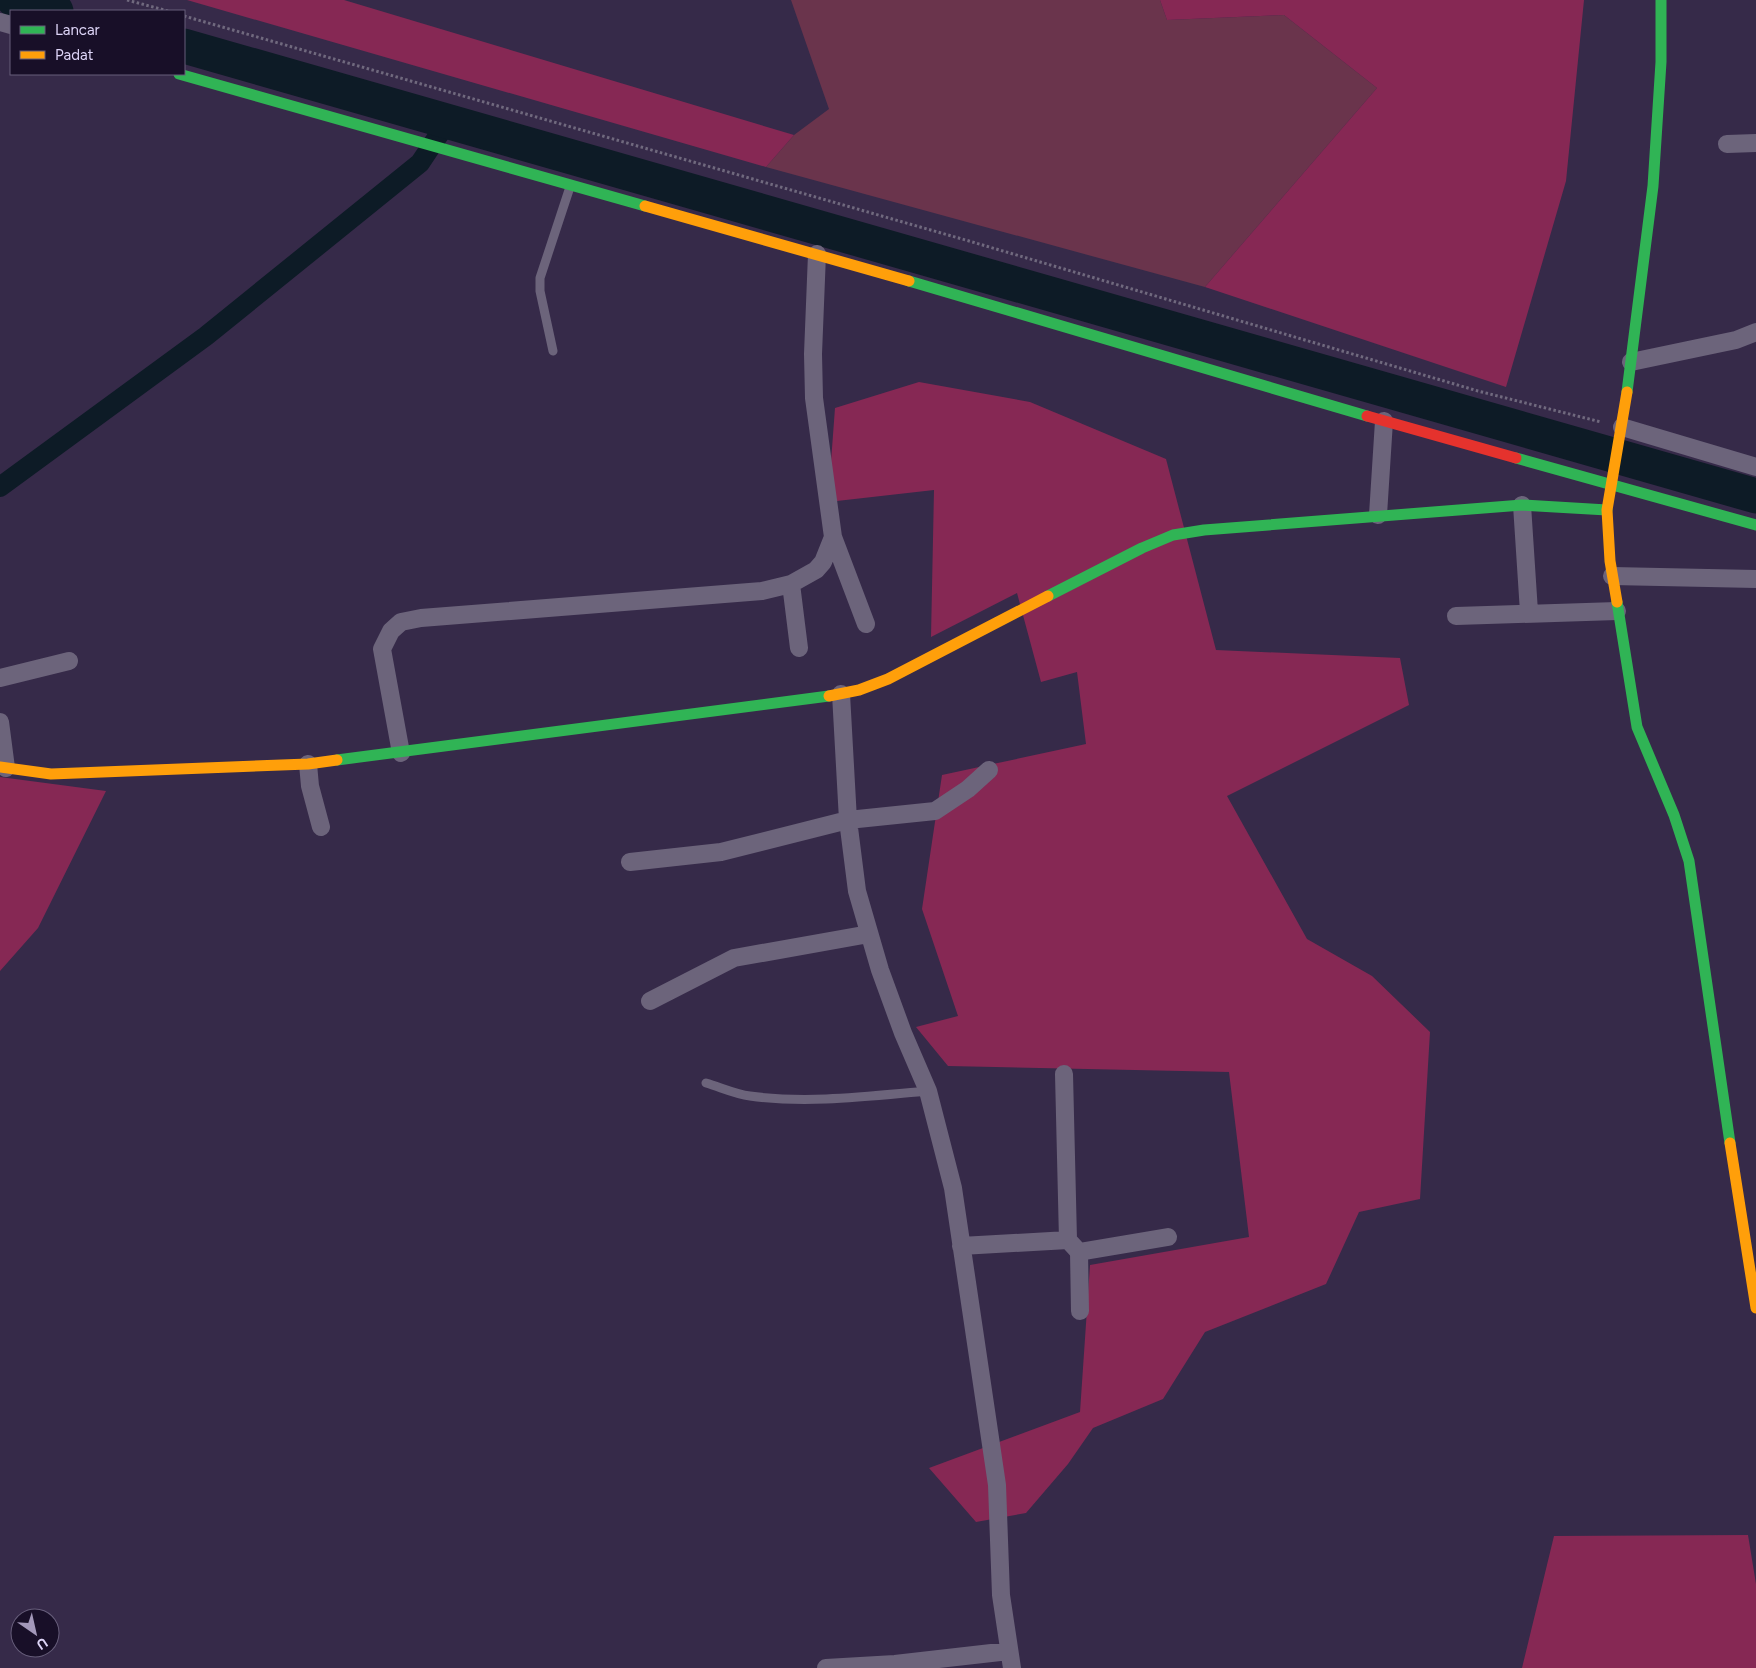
<svg xmlns="http://www.w3.org/2000/svg" width="1756" height="1668" font-family="Figtree,sans-serif">
  <style>
    .green { fill: #6a344c }
    .forest { fill: #862854 }
    .lines { fill: none; stroke-linecap: round; stroke-linejoin: round }
    .canal { stroke: #0d1b26; stroke-width: 20 }
    .river { stroke: #0d1b26; stroke-width: 35 }
    .path { stroke: #70697e; stroke-width: 3; stroke-dasharray: 2.5 2.5; stroke-linecap: butt }
    .lane { stroke: #6c647b; stroke-width: 9 }
    .street { stroke: #6c647b; stroke-width: 18 }
    .fast { stroke: #30b455; stroke-width: 11 }
    .slow { stroke: #ff9f0a; stroke-width: 11 }
    .jam { stroke: #e5322d; stroke-width: 11 }
  </style>
  <rect width="100%" height="100%" fill="#362a49"/>
  <path class="green" d="M791 0H1160L1167 20 1284 15 1377 88 1205 287 766 167 794 135 829 109Z"/>
  <path class="forest" d="M187 0H344L794 135 766 167Z
    M1160 0H1584L1566 181 1506 387 1205 287 1377 88 1284 15 1167 20Z
    M919 382 1030 402 1166 459 1216 650 1400 658 1409 705 1227 796 1307 939 1372 976 1430 1032 1420 1199 1359 1212 1326 1284 1205 1332 1163 1399 1093 1428 1068 1464 1026 1513 976 1522 929 1468 1080 1412 1090 1265 1249 1237 1229 1072 948 1066 916 1027 958 1016 922 909 942 775 1086 744 1077 672 1041 682 1017 593 931 637 934 490 828 502 835 408Z
    M0 777 106 791 38 928 0 971Z
    M1748 1535 1756 1584V1668H1522L1554 1536Z"/>
  <g class="lines">
    <path class="canal" d="M0 487 206 336 420 163 448 121"/>
    <path class="river" d="M14 0 56 11
      M184 46 1756 496"/>
    <path class="path" d="M127 0 168 11
      M184 16 969 241 1478 391 1601 422"/>
    <path class="lane" d="M553 351 540 291V278L570 187
      M706 1083C720 1087 735 1094 750 1096 808 1104 870 1096 928 1091"/>
    <path class="street" d="M0 22 11 25
      M1727 144 1756 143
      M1631 362 1736 340 1756 332
      M1622 427 1756 467
      M1522 505 1529 612
      M1378 515 1384 421
      M833 537 866 624
      M1612 576 1756 579
      M791 584 799 648
      M1456 616 1617 611
      M0 678 69 661
      M841 694 848 820 857 891 880 970 903 1033 928 1091 953 1188 997 1485 1001 1595 1012 1668
      M0 722 6 768
      M401 753 382 649 391 631 401 622 421 618 762 591 791 584 816 570 823 562 833 537 814 398 813 354 817 254
      M308 764 310 786 321 827
      M630 862 721 852 848 820 935 811 968 789 989 770
      M650 1001 734 958 869 934
      M1064 1074 1068 1240
      M961 1246 1068 1240 1079 1252 1080 1311
      M1079 1252 1168 1237
      M826 1668 895 1664 1009 1651"/>
    <path class="fast" d="M179 74 645 206
      M909 281 1367 416
      M1627 392 1653 186 1661 62V0
      M1516 458 1756 525
      M1048 596 1142 548 1173 535 1204 530 1522 505 1607 510
      M1617 602 1637 727 1674 815 1689 861 1730 1143
      M337 760 829 696"/>
    <path class="slow" d="M645 206 909 281
      M1617 602 1610 561 1607 510 1627 392
      M829 696 859 690 888 679 1048 596
      M0 767 51 774 308 764 337 760
      M1730 1143 1756 1308"/>
    <path class="jam" d="M1367 416 1516 458"/>
  </g>
  <rect x="10" y="10" width="175" height="65" fill="#180f28" stroke="#675e7b"/>
  <rect x="20" y="26" width="25" height="8" fill="#30b455" stroke="#675e7b"/>
  <text x="55" y="35" font-size="15" fill="#ddd4f7">Lancar</text>
  <rect x="20" y="51" width="25" height="8" fill="#ff9f0a" stroke="#675e7b"/>
  <text x="55" y="60" font-size="15" fill="#ddd4f7">Padat</text>
  <g transform="translate(35 1633) rotate(146)"><circle r="24" fill="#180f28" stroke="#675e7b"/>
  <path d="M0-4L9 19L0 12L-9 19Z" fill="#a398ba"/>
  <text y="-8" font-size="14" font-weight="bold" text-anchor="middle" fill="#ddd4f7">U</text>
  </g>
</svg>
